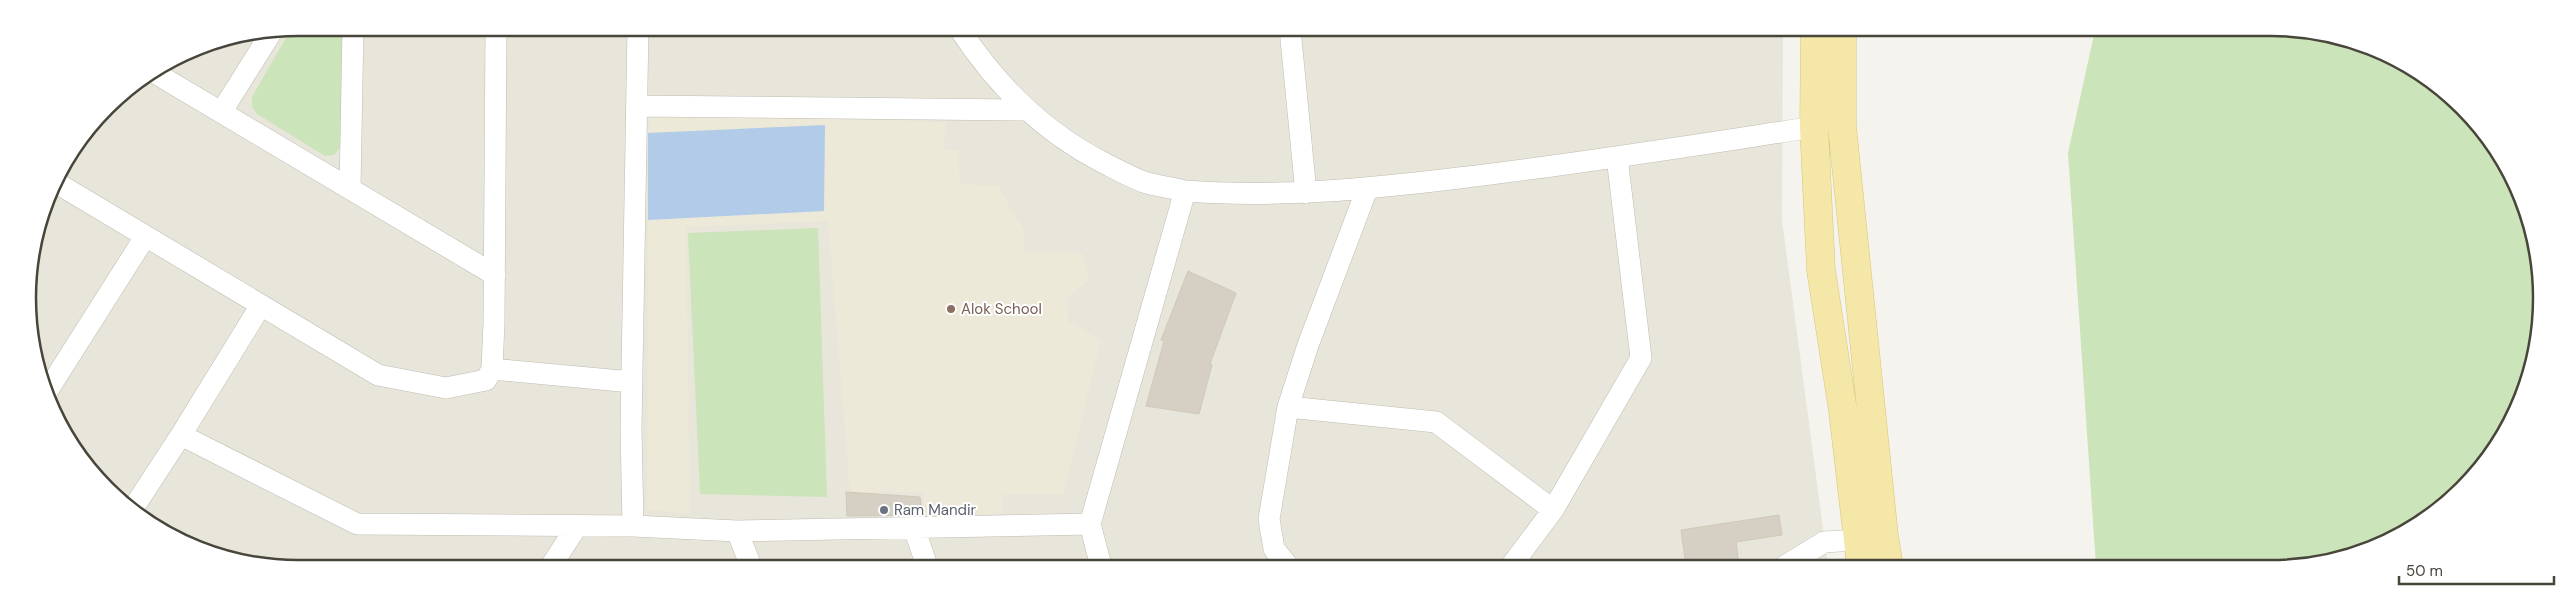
<svg xmlns="http://www.w3.org/2000/svg" width="2569" height="596" font-family="'DM Sans',sans-serif">
  <style>
    .residential { fill: #e8e5db }
    .education { fill: #ece9d8 }
    .green { fill: #cce4ba }
    .water { fill: #b1cbe9 }
    .building { fill: #d5d0c3; stroke: #cfc9b7 }
    .lines { fill: none; stroke-linecap: round; stroke-linejoin: round }
    .street-casing { stroke: #bfbcb0; stroke-width: 22 }
    .primary-casing { stroke: #d8c678; stroke-width: 29 }
    .street { stroke: #fff; stroke-width: 21 }
    .primary { stroke: #f4e7a7; stroke-width: 28 }
    .education-dot { fill: #8d6e63; stroke: #fff; stroke-width: 2 }
    .worship-dot { fill: #6b7280; stroke: #fff; stroke-width: 2 }
    .labels { text-anchor: middle; stroke-width: 4; stroke-linejoin: round; paint-order: stroke }
    .education-label { font-size: 15px; fill: #785e54; stroke: #fff; text-anchor: start }
    .worship-label { font-size: 15px; fill: #5b616d; stroke: #fff; text-anchor: start }
    .rim { fill: none; stroke: #48453b; stroke-width: 2.5 }
  </style>
  <rect width="100%" height="100%" fill="#f5f3ed"/>
  <path class="residential" d="M298 28 1783 29 1782 220 1828 566H262L163 532 84 463 42 385 28 280 56 178 119 95 195 48Z"/>
  <path class="education" d="M649 114 946 122 944 149 958 150 960 184 998 186 1024 230V253H1082L1089 280 1067 298 1068 321 1101 340 1063 494H1003L1002 514 926 515 923 492H850L828 221 686 227 690 514 647 509Z"/>
  <path class="green" d="M298 28H342L341 147 334 155 325 156 257 114 252 107V97L291 29Z
    M2095 30H2307L2406 64 2486 134 2532 228 2539 334 2513 418 2462 489 2390 541 2306 566H2096L2068 153Z
    M818 228 827 497 700 494 688 233Z"/>
  <path class="water" d="M825 125 824 211 648 220V133Z"/>
  <path class="building" d="M1188 271 1236 293 1210 364 1212 365 1199 414 1146 406 1164 341 1161 340Z
    M846 492 920 497 923 515 847 516Z
    M1779 515 1782 535 1736 542 1739 566H1686L1681 530Z"/>
  <g class="lines">
    <defs>
      <path id="street" d="M959 28C996 85 1042 131 1102 162 1116 169 1132 178 1147 183 1159 186 1172 188 1185 191L1090 524 1101 566
        M1290 29 1306 193
        M155 73 495 275
        M637 106 1026 110
        M222 111 271 33
        M55 182 378 375 446 388 486 380 492 369 494 323 496 28
        M350 188 353 28
        M1185 191C1277 198 1368 189 1459 178 1578 164 1696 145 1814 127
        M492 369 632 382
        M46 393 145 237
        M1288 407 1436 422 1553 510
        M181 435 261 305
        M134 507 181 435 357 524 633 526 631 428 638 28
        M633 526 737 531
        M914 528 927 566
        M551 566 577 526
        M751 566 737 531 1090 524
        M1288 566 1274 549 1269 519 1288 407 1308 345 1367 189
        M1511 566 1553 510 1641 358 1617 157
        M1785 566 1824 542 1856 540"/>
      <path id="primary" d="M1815 29 1814 127 1821 270 1843 411 1861 566
        M1842 29V126L1884 536 1889 566"/>
    </defs>
    <use href="#street" class="street-casing"/>
    <use href="#primary" class="primary-casing"/>
    <use href="#street" class="street"/>
    <use href="#primary" class="primary"/>
  </g>
  <circle class="education-dot" cx="951" cy="309" r="5"/>
  <circle class="worship-dot" cx="884" cy="510" r="5"/>
  <g class="labels">
    <g class="education-label">
      <text x="961" y="314">Alok School</text>
    </g>
    <g class="worship-label">
      <text x="894" y="515">Ram Mandir</text>
    </g>
  </g>
  <path d="M0 0H2569V596H0ZM298 36H2271A262 262 0 0 1 2533 298V298A262 262 0 0 1 2271 560H298A262 262 0 0 1 36 298V298A262 262 0 0 1 298 36Z" fill="#fff" fill-rule="evenodd"/>
  <path class="rim" d="M298 36H2271A262 262 0 0 1 2533 298V298A262 262 0 0 1 2271 560H298A262 262 0 0 1 36 298V298A262 262 0 0 1 298 36Z"/>
  <path d="M2399 576v8h155v-8" fill="none" stroke="#48453b" stroke-width="2.5"/>
  <text x="2406" y="576" font-size="15" fill="#48453b" stroke="#ffffff" stroke-width="4" paint-order="stroke">50 m</text>
</svg>
